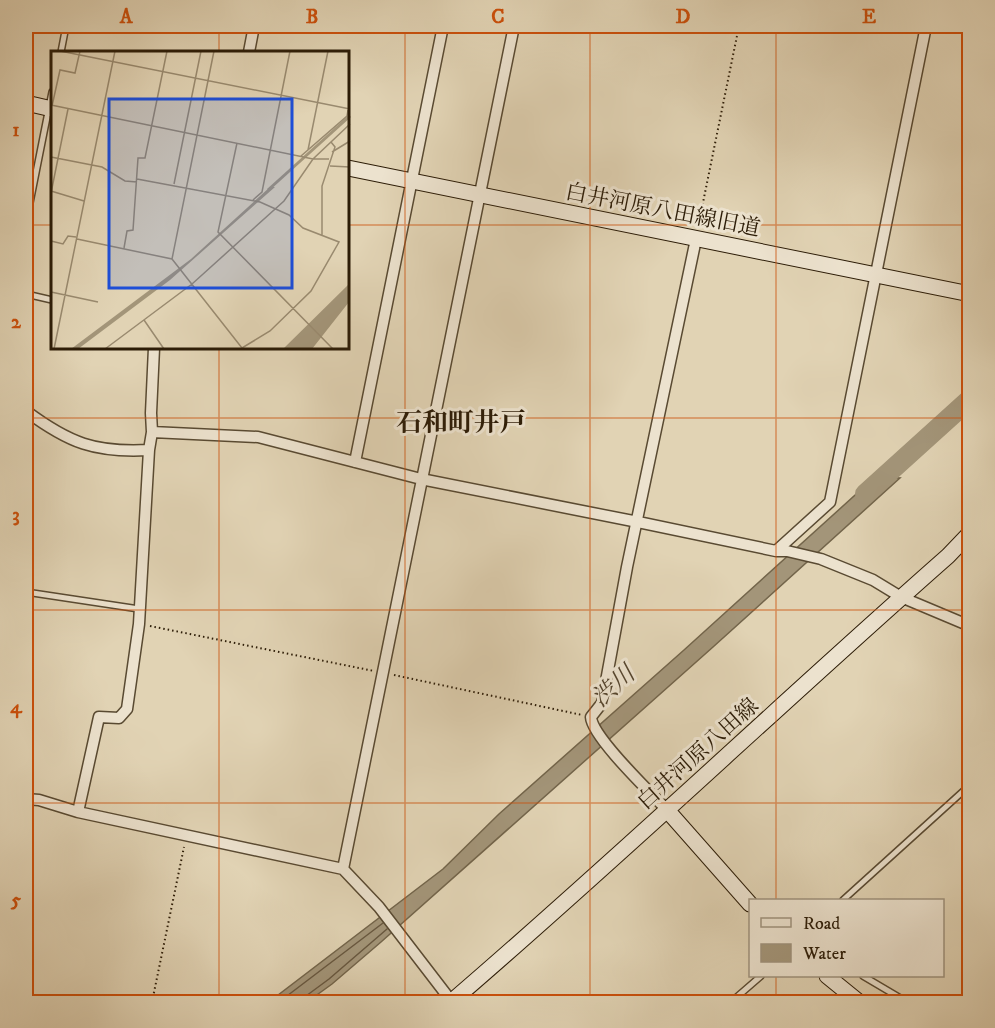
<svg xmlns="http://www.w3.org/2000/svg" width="995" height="1028" font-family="'IM FELL DW Pica','Noto Serif JP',serif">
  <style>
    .water { fill: #a39579; stroke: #73654b; stroke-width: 1.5 }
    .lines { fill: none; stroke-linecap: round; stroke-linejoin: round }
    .shore { stroke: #685840; stroke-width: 1.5 }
    .river { stroke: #a39579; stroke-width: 20 }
    .lane-casing { stroke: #594a32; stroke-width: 8 }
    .street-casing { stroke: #594a32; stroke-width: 13 }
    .secondary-casing { stroke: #2c1c07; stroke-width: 17 }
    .path { stroke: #2c1c07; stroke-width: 2; stroke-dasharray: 1.5 3; stroke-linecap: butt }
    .lane { stroke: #ece2ce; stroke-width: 5 }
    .street { stroke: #ece2ce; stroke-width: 10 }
    .secondary { stroke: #ece2ce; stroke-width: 15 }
    .grid { fill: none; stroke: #cc500b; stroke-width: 1.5; stroke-opacity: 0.55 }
    .labels { text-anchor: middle; stroke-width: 6; stroke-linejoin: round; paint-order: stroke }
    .street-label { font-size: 22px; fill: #2c1c07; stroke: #ece2ce }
    .water-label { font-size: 24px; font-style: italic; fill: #56462f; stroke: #ece2ce }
    .quarter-label { font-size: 26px; font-weight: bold; fill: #2c1c07; stroke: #ece2ce }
    .inset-river { fill: none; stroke: #a39579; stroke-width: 3 }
    .inset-road { fill: none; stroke: #998a6f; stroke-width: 1.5 }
    .view { fill: #1d4ed8; fill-opacity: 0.15; stroke: #1d4ed8; stroke-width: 3 }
    .inset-edge { fill: none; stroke: #2c1c07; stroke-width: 3 }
    .neatline { fill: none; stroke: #cc500b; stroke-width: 2 }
    .grid-label { font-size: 20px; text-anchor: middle; font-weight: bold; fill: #cc500b }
  </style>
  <rect width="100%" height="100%" fill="#e1d3b4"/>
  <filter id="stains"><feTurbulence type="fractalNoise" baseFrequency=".00333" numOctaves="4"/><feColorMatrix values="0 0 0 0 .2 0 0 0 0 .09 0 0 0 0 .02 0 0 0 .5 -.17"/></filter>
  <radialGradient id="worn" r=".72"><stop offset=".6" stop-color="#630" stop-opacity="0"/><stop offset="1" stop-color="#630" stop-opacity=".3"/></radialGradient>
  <path class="water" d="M875 477 900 478 713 647 381 942 332 984 307 1002H269L443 869 499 814 684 650Z"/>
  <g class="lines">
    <path class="shore" d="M279 1002 383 923
      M304 1002 306 996 329 979 387 929"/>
    <path class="river" d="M865 494 970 399"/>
    <defs>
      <path id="lane" d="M61 52 66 26
        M26 223 52 92
        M26 294 52 300
        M26 592 139 609
        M843 900 970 785
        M863 976 907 1002
        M731 1002 761 976"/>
      <path id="street" d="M249 52 254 26
        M26 411C69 443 95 453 149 450
        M152 432 258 437 421 479 638 522 776 551H787L821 559 873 580 901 597 970 626
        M355 462 443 26
        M776 551 830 502 926 26
        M26 799 39 800 78 812 343 869 379 907 452 1002
        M667 810C651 793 592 737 591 717L602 703 627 567 696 239
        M78 812 99 717 119 718 127 709 139 624 149 450 152 432 151 413 154 348
        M343 869 514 26"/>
      <path id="secondary" d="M26 103 52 109
        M348 168 970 294
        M667 810 750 904
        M827 976 859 1002
        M451 1002C620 857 781 703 948 556L970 533"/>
    </defs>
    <use href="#lane" class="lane-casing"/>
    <use href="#street" class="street-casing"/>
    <use href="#secondary" class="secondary-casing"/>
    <path class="path" d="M698 227 739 26
      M150 626 374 671
      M394 675 582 715
      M152 1002 184 847"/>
    <use href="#lane" class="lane"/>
    <use href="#street" class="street"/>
    <use href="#secondary" class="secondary"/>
  </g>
  <path class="grid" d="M219 26V52M405 26V1002M590 26V1002M776 26V900M26 225H52M348 225H970M219 348V1002M26 418H970M26 610H970M26 803H970M776 976V1002"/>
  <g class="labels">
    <g class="street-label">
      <text transform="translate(663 209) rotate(11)" y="8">白井河原八田線旧道</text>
      <text transform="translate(697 753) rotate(-42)" y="8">白井河原八田線</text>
    </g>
    <g class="water-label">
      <text transform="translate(613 686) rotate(-42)" y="8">渋川</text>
    </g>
    <g class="quarter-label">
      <text x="461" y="431">石和町井戸</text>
    </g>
  </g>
  <g transform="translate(51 51)">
    <rect width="298" height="298" fill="#e1d3b4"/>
    <path d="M219 136H224L119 229 27 298H20L140 208ZM298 233V251L261 298H232Z" fill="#a39579"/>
    <path class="inset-river" d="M217 139 299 65"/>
    <path class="inset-road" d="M9 0 299 58M0 54 262 108H278M1 55 9 19 24 22 29 0M186 92 167 181 282 298M257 99 277 0M281 101 299 90M250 105 296 65 297 59M0 106 51 116 74 130 86 131M279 115 299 116M123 133 150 0M0 140 33 150M0 142 17 58M202 149 211 141 239 0M271 184V135L284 96 280 91M26 188 121 208 191 297 219 280 260 240 288 191 252 177 238 164 209 151 86 128M0 190 12 193 17 185 25 186M73 197 76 180 82 179 87 107H94L116 0M121 208 163 0M0 241 47 251M93 269 113 298M3 298 64 0M54 298 141 233 233 150 262 108 299 73"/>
    <path class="view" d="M58 48H241V237H58Z"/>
    <rect width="298" height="298" class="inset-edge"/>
  </g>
  <rect width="995" height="1028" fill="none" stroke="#e1d3b4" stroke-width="66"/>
  <rect x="749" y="899" width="195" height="78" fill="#ece2ce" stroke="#9f937e" stroke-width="1.5"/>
  <rect x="761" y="918" width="30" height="9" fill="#ece2ce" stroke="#9f937e" stroke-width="1.5"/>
  <text x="803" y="929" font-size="18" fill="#2c1c07">Road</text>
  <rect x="761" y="944" width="30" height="18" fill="#a39579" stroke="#9f937e" stroke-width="1.5"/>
  <text x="803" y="959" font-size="18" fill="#2c1c07">Water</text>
  <rect x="33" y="33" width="929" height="962" class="neatline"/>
  <g class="grid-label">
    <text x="126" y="23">A</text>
    <text x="312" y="23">B</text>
    <text x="498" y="23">C</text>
    <text x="683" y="23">D</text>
    <text x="869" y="23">E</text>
    <text x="16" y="136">1</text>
    <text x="16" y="328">2</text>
    <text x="16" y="521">3</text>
    <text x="16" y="713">4</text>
    <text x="16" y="906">5</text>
  </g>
  <rect width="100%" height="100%" filter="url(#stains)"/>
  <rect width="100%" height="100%" fill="url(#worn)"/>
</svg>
